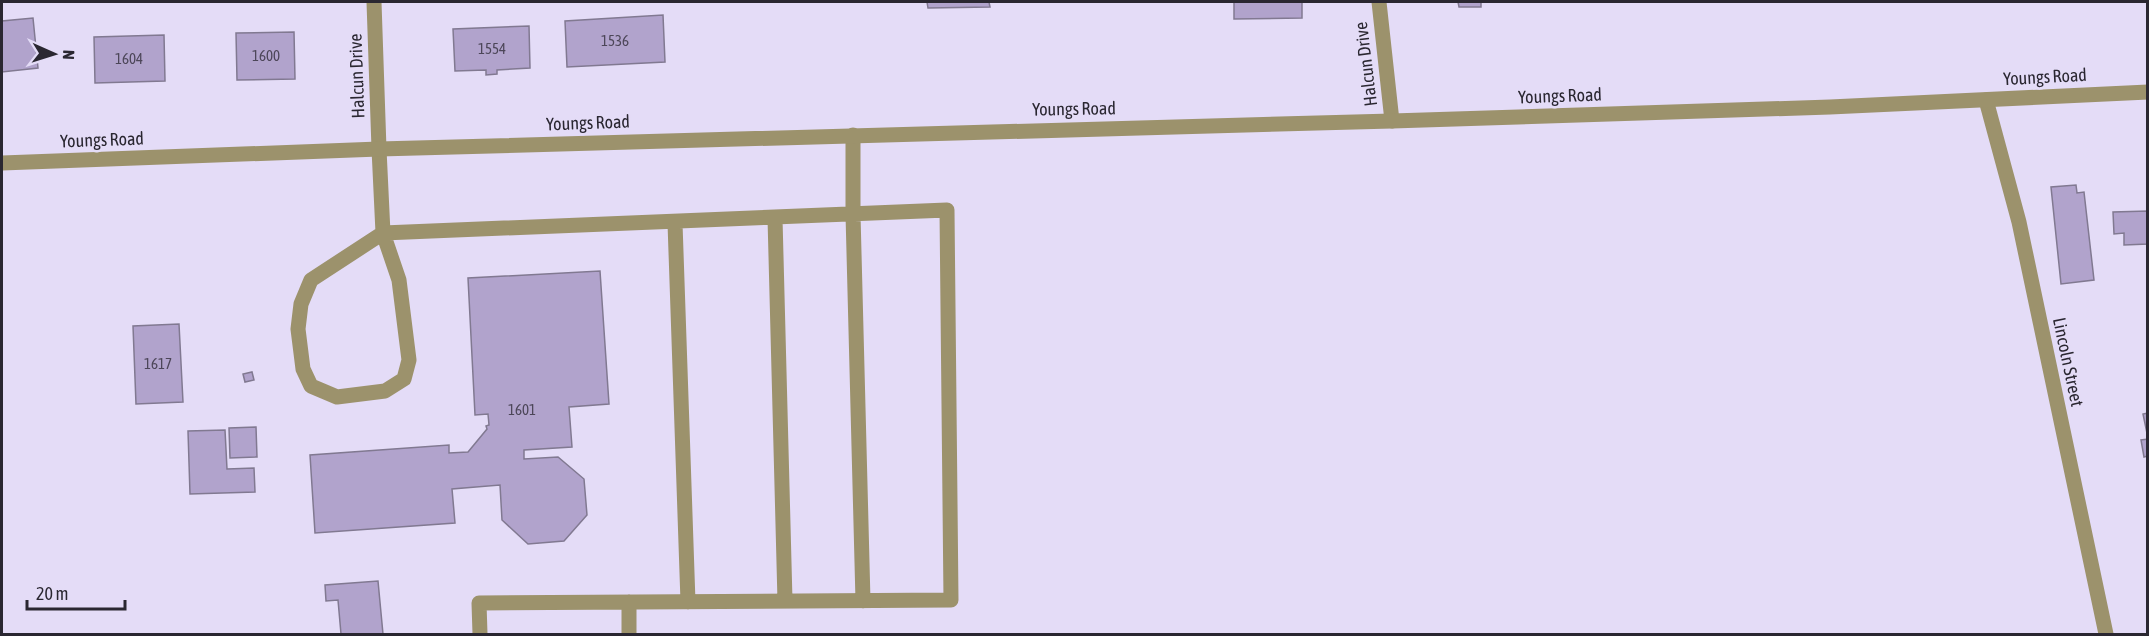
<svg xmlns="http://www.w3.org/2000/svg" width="2149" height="636" font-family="'Asap Condensed',sans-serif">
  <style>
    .building { fill: #b1a3cc; stroke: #817991; stroke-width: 1.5 }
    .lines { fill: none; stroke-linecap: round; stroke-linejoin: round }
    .service { stroke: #9c926c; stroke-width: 15 }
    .minor { stroke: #9c926c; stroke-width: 15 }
    .tertiary { stroke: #9c926c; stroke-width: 15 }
    .labels { text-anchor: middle; stroke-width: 5; stroke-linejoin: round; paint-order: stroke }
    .number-label { font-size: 15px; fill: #4c4658 }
    .street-label { font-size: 18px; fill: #2a2731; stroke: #e4dcf7 }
  </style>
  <rect width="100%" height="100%" fill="#e4dcf7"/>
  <path class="building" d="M927 2H989L990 7 928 8Z
    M1228 2H1302V18L1234 19V2Z
    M1458 2H1481V7H1459Z
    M663 15 665 62 567 67 565 21Z
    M33 18 38 68 2 72V21Z
    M529 26 530 68 497 70V74L486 75V70L455 71 453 29Z
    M294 32 295 79 237 80 236 33Z
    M164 35 165 81 95 83 94 37Z
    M2076 185 2077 193 2084 192 2094 280 2061 284 2051 187Z
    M2148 211V244L2124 245V233L2114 234 2113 212Z
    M600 271 609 404 569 407 572 447 524 450V459L558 457 584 479 587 515 564 541 528 544 502 520 500 485 452 489 455 523 315 533 310 455 449 445V453L468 452 487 429 486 426 489 425 488 414 475 415 468 278Z
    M179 324 183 402 136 404 133 326Z
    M252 372 254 380 245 382 243 374Z
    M2148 413V438L2143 414Z
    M256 427 257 457 230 458 229 428Z
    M225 430 227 469 254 468 255 492 190 494 188 431Z
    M2148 439V456L2144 457 2141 440Z
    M378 581 383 634H341L338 600 326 601 325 585Z"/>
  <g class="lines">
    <path class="service" d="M853 135V214L863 601
      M379 149 383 233 947 210 951 600 479 603 480 634
      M775 218 785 601
      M675 223 688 602
      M383 233 399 280 409 360 404 379 385 391 337 397 311 386 303 369 298 329 301 304 311 280Z
      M629 602V634"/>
    <path class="minor" d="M374 2 379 149
      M1379 2 1392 121
      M1986 100 2019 222 2106 634"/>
    <path class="tertiary" d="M2 163 379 149 1392 121 1830 107 2148 92"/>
  </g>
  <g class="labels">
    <g class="number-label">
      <text x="615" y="46">1536</text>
      <text x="492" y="54">1554</text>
      <text x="266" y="61">1600</text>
      <text x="129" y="64">1604</text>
      <text x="158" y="369">1617</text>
      <text x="522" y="415">1601</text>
    </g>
    <g class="street-label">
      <text transform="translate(1366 64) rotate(-97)" y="6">Halcun Drive</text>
      <text transform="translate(357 76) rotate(-92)" y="6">Halcun Drive</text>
      <text transform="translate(2045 77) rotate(-3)" y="6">Youngs Road</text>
      <text transform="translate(1560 96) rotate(-2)" y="6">Youngs Road</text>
      <text transform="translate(1074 109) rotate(-1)" y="6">Youngs Road</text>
      <text transform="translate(588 123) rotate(-2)" y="6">Youngs Road</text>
      <text transform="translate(102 140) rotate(-2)" y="6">Youngs Road</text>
      <text transform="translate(2068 362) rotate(78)" y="6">Lincoln Street</text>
    </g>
  </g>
  <rect width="2149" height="636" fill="none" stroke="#2a2731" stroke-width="6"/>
  <g transform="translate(54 54) rotate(93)" stroke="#e4dcf7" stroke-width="4.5" paint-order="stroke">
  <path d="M0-4.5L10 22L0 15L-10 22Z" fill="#2a2731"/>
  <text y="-9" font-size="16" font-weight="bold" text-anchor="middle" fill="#2a2731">N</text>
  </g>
  <path d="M27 600v9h98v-9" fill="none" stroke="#2a2731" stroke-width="3"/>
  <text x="36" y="600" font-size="18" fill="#2a2731" stroke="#e4dcf7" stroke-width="4.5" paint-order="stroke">20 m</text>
</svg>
